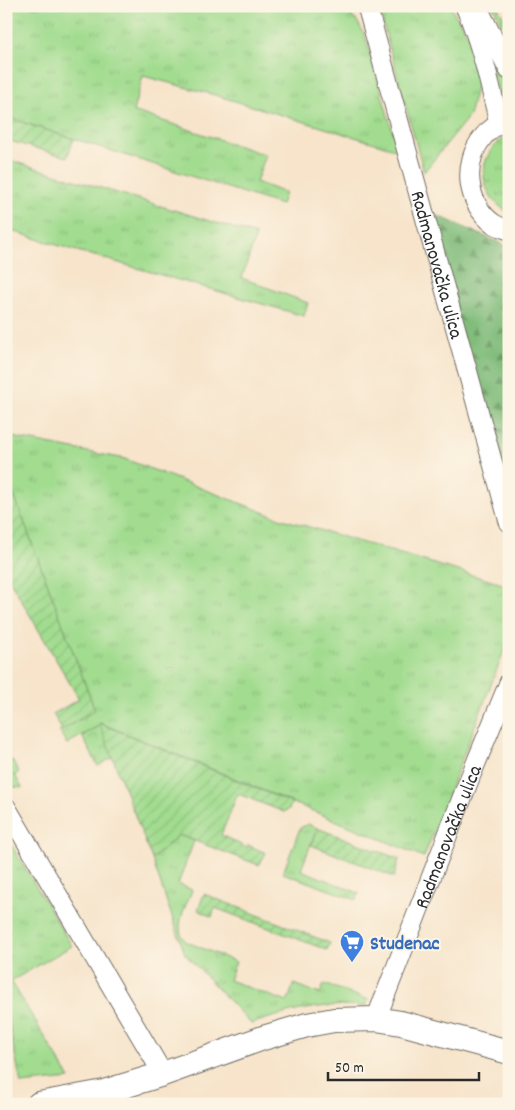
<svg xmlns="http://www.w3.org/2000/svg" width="515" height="1110" font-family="Dekko,sans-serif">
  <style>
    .grass { fill: url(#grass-tufts); stroke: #66845d }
    .forest { fill: url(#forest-firs); stroke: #567452 }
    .park { fill: url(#park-crowns); stroke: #66845d }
    .garden { fill: url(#garden-furrows); stroke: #66845d }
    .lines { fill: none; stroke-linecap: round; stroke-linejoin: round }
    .minor-casing { stroke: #726c63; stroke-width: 21 }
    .tertiary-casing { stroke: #726c63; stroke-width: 26 }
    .minor { stroke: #fff; stroke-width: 19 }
    .tertiary { stroke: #fff; stroke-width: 24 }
    .labels { text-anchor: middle; stroke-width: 4; stroke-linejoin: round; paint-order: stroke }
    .street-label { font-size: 20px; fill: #2b2b2b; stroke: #fcf5e5 }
    .shop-label { font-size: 20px; font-weight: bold; fill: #366cbe; stroke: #fcf5e5; text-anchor: start }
  </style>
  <defs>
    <pattern id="grass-tufts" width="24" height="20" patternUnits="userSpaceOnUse" patternTransform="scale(1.25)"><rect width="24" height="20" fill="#a1dc8f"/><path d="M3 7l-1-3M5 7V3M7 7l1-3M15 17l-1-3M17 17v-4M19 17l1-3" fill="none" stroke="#8bbd7c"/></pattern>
    <pattern id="forest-firs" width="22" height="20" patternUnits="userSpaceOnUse" patternTransform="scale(1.25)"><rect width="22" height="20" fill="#80bc7a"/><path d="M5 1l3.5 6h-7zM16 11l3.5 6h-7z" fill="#699964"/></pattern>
    <pattern id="park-crowns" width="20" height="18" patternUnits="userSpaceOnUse" patternTransform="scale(1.25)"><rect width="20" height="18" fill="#a1dc8f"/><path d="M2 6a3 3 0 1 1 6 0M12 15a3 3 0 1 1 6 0" fill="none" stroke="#8bbd7c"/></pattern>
    <pattern id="garden-furrows" width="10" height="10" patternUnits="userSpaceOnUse" patternTransform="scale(1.25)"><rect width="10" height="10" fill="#a1dc8f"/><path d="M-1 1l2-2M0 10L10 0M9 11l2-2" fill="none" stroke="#8bbd7c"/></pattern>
  </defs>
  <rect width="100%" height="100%" fill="#fcf5e5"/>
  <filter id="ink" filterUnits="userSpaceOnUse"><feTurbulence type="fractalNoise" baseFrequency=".02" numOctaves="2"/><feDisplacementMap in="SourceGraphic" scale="10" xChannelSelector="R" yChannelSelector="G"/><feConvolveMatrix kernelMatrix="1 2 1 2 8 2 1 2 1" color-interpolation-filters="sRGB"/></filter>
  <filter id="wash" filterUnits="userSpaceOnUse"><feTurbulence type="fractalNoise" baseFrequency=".0096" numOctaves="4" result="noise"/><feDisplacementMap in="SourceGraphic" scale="20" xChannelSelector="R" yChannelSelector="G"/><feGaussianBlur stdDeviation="1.12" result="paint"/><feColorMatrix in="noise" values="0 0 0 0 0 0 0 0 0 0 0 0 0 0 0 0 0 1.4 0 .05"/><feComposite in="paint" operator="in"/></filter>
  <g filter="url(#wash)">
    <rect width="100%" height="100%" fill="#f7e4cb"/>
    <path class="grass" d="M6 6H339L357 21 365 36 398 150 215 95 143 76 133 111 266 155 256 182 285 193 281 205 6 117Z
      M378 6H450L483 59 469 116 424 172Z
      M493 6H497L509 25V53L499 19Z
      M483 37 506 76 509 85V107L502 108Z
      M509 134V213C476 193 475 154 509 134Z
      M6 159 256 235 242 278 308 303 304 316 60 246 6 229Z
      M6 436 125 459 279 518 509 586V638L424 857 100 723V725L67 744 59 731 94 710 6 474Z
      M11 759 19 772 15 775 22 788 13 787 6 782V763Z
      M308 824 317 828 301 870 359 893 356 900 283 873 300 828Z
      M179 835 194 841 178 884 192 890C187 905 171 929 187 942L236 962 229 980 287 1002 294 984 320 994 324 984 369 1000 366 1005 363 1006C322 1003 289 1011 251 1024L185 954 152 859Z
      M6 836 72 946 11 981 70 1079 21 1084 6 1009Z"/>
    <path class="forest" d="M436 215 509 247V483L469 370Z"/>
    <path class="park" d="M100 725 113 757 98 766 82 736Z"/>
    <path class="garden" d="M6 117 74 139 67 157 6 140Z
      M6 474 95 710 62 730 53 714 79 699 6 574Z
      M99 723 292 803 289 809 284 812 238 794 236 798 221 835 247 848 248 845 266 853 259 865 179 835 152 859Z
      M317 828 399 859 394 877 311 845Z
      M204 894 330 943 327 950 215 908 212 917 198 910Z"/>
  </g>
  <g filter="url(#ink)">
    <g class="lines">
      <defs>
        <g id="minor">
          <path id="s1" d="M367 6 509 522"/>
          <path d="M465 6C481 43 490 84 499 123"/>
          <path d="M475 6 481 14 509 70"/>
          <path d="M509 119C500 123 489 129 483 137 462 163 466 204 494 224 499 227 504 228 509 230"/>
          <path d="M6 807 163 1074"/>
          <path id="s2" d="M376 1019 471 775 509 683"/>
        </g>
        <path id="tertiary" d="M39 1104 104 1092 163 1074 263 1038 307 1025 334 1020 376 1019 401 1023 509 1052"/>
      </defs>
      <use href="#minor" class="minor-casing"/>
      <use href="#tertiary" class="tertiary-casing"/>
      <use href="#minor" class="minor"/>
      <use href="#tertiary" class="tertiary"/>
    </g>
  </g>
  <defs>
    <symbol id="supermarket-pin" viewBox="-11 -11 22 30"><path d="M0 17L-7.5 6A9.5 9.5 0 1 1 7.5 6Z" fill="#3f7fe0" stroke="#fcf5e5"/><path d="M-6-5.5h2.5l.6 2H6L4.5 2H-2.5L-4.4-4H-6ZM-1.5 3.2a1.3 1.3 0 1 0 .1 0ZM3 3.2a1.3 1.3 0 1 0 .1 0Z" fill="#fff"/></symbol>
  </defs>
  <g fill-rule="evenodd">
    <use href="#supermarket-pin" x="338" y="928" width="28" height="38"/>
  </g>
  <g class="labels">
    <g class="street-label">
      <text dy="7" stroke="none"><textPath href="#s1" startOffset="268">Radmanovačka ulica</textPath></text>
      <text dy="7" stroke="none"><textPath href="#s2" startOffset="196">Radmanovačka ulica</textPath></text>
    </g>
    <g class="shop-label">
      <text x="370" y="949">Studenac</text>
    </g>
  </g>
  <rect width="515" height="1110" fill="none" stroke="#fcf5e5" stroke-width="25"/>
  <path d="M328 1072v8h151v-8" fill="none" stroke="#2b2b2b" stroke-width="2.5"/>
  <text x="335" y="1072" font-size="15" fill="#2b2b2b" stroke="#fcf5e5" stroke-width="4" paint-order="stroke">50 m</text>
</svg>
